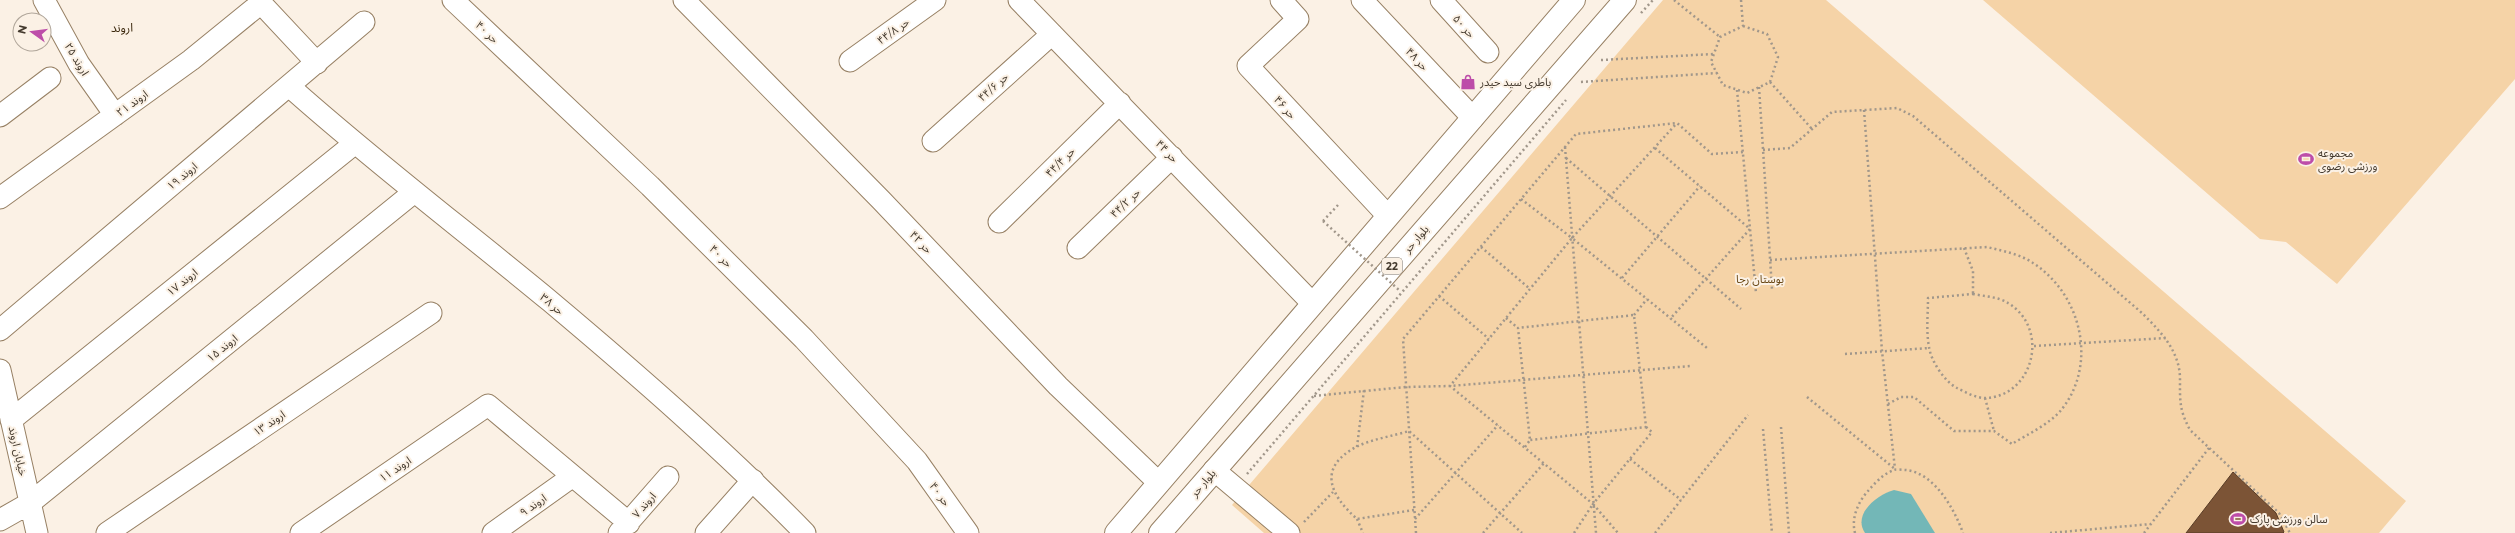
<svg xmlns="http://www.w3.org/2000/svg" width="2515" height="533" font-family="Montserrat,'Noto Sans Arabic',sans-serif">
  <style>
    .green { fill: #f5d3a7 }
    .water { fill: #73b7b7 }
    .building { fill: #7c5436; stroke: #573b26 }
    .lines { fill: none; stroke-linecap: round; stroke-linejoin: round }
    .minor-casing { stroke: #978064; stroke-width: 23 }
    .major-casing { stroke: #978064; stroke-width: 24 }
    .path { stroke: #a1978b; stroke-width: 2.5; stroke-dasharray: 2 3; stroke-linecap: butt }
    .minor { stroke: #fff; stroke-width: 21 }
    .major { stroke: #fff; stroke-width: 22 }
    .path-bridge { stroke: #a1978b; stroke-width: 2.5; stroke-dasharray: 2 3; stroke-linecap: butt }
    .labels { text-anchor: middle; stroke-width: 4; stroke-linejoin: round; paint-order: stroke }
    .shield { fill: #fbf1e5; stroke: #7a7064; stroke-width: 1 }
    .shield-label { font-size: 10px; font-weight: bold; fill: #43392d }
    .street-label { font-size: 11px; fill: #43392d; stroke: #fbf1e5 }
    .poi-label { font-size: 11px; fill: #43392d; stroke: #fbf1e5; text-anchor: start }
    .park-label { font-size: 11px; fill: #684613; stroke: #fbf1e5 }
    .neighbourhood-label { font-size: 12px; fill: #3a270c; stroke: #fbf1e5 }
  </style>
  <rect width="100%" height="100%" fill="#fbf1e5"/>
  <path class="green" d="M1663 0H1826L2406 501 2379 533H1264L1232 505Z
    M1983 0H2515V79L2337 284 2286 242 2260 239Z"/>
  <path class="water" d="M1894 490 1911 494 1935 533H1865C1852 514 1878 494 1894 490Z"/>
  <path class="building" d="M2233 472 2276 513 2284 532 2283 533H2186Z"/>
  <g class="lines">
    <defs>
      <path id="minor" d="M44 0 79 64 115 115
        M258 0 317 63
        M453 0 650 186 804 339 917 461 968 533
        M684 0 881 200 1058 386 1159 483
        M1019 0 1313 304
        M1281 0 1298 19 1248 66 1388 216
        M1362 0 1473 118
        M1441 0 1488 52
        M850 61 935 0
        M289 86C374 162 464 230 551 302 639 376 725 451 805 533
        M0 116 50 78
        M933 141 1052 34
        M0 198 191 60 261 3
        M999 222 1120 103
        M1078 248 1172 157
        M0 330 364 22
        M0 370 37 533
        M11 420 354 144
        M1214 470 1289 533
        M0 520 30 503 413 193
        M107 533 431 313
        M301 533 488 405 629 523
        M493 533 573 476
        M619 533 668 477
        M706 533 753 480"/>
      <path id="major" d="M1116 533 1574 0
        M1160 533 1625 0"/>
    </defs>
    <use href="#minor" class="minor-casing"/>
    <use href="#major" class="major-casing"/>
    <path class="path" d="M1674 0 1720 37
      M1741 0 1743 26
      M1641 13 1653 0
      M1743 26 1767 34 1778 57 1770 82 1747 93 1723 85 1711 62 1720 37Z
      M1601 60 1714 54
      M1581 82 1717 73
      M1770 82 1812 129
      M1759 87 1772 289
      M1737 90 1756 293
      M1864 110 1882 351 1895 469
      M1565 147 1596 533
      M1655 148 1750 229 1670 319
      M1763 150 1790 148 1832 112 1897 108 1913 116 2142 313C2160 331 2180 351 2180 379 2180 401 2179 409 2190 430L2279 513 2290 533
      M1566 158 1741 309
      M1521 199 1572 238 1677 123
      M1323 221 1338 205
      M1481 247 1530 289
      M1964 248 1973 271V294
      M1770 260 1987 247C2003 251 2020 254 2033 263 2081 294 2098 363 2062 409 2050 424 2028 434 2012 444L1994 431H1954L1914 397H1901L1888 404
      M1622 278 1700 186
      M1973 294C1983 296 1999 297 2008 303 2051 329 2033 397 1985 398 1976 398 1965 392 1957 388 1944 381 1931 361 1929 347 1926 331 1928 314 1928 298Z
      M1439 296 1489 339
      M1634 315 1647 299
      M1506 318 1518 328
      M2034 346 2166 338
      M1845 354 1929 348
      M1314 396 1405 387 1450 386 1691 366
      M1807 397 1895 469
      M1985 398 1994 431
      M1646 427 1652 432 1593 504 1450 386 1572 238 1707 348
      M1781 427 1789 533
      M1763 429 1772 533
      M1357 447 1364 390
      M1525 447 1530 440 1518 328 1634 315 1646 427 1530 440
      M1630 459 1681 500
      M1247 474 1566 100
      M1414 510 1357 519C1330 495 1317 468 1356 447 1372 439 1393 436 1409 431L1522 533
      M1357 519 1363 533
      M1415 519 1498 425
      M1304 522 1333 492
      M1416 533 1403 339 1565 147 1576 134 1677 123 1712 154 1743 152
      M1483 533 1544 463
      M1574 533 1593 504 1618 533
      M1655 533 1748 415
      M1855 533C1851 518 1858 502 1868 491 1875 483 1883 474 1894 470 1897 469 1902 470 1906 470 1934 473 1954 508 1963 533
      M2050 533 2151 524
      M2144 533 2209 448"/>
    <use href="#minor" class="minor"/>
    <use href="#major" class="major"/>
    <path class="path-bridge" d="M1323 221 1399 290"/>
  </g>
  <defs>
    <symbol id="shop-bare" viewBox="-9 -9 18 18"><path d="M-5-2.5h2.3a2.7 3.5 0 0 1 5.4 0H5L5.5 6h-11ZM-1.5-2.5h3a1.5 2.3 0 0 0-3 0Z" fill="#bd4da9" stroke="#fbf1e5" stroke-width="2.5" paint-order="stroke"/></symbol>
    <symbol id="stadium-bare" viewBox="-9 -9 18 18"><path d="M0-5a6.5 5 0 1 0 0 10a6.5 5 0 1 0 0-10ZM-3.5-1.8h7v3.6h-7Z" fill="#bd4da9" stroke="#fbf1e5" stroke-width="2.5" paint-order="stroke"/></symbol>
  </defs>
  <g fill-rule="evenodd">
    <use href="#shop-bare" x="1457" y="71" width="22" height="22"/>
    <use href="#stadium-bare" x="2295" y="148" width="22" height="22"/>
    <use href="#stadium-bare" x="2227" y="508" width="22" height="22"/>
  </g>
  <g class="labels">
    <rect class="shield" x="1382" y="258" width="20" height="16" rx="3"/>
    <g class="shield-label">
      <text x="1392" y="270">22</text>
    </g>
    <g class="street-label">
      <text transform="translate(1464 26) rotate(48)" y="4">حر ۵۰</text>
      <text transform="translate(893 31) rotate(-35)" y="4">حر ۴۴/۸</text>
      <text transform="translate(487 32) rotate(43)" y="4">حر ۴۰</text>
      <text transform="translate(77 59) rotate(59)" y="4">اروند ۲۵</text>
      <text transform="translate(1417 59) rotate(47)" y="4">حر ۴۸</text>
      <text transform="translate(993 87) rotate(-42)" y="4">حر ۴۴/۶</text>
      <text transform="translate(132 103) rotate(-36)" y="4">اروند ۲۱</text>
      <text transform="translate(1285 107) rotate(48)" y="4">حر ۴۶</text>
      <text transform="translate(1167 151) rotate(46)" y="4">حر ۴۴</text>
      <text transform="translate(1060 162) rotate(-45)" y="4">حر ۴۴/۴</text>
      <text transform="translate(182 176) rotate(-40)" y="4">اروند ۱۹</text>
      <text transform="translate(1125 203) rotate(-44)" y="4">حر ۴۴/۲</text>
      <text transform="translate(1416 239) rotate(-49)" y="4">بلوار حر</text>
      <text transform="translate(921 242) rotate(46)" y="4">حر ۴۲</text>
      <text transform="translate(721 256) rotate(45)" y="4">حر ۴۰</text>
      <text transform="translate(182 282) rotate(-39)" y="4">اروند ۱۷</text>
      <text transform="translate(552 304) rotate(40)" y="4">حر ۳۸</text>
      <text transform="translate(222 348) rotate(-39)" y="4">اروند ۱۵</text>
      <text transform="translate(269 423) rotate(-34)" y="4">اروند ۱۳</text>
      <text transform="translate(18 451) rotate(77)" y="4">خیابان اروند</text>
      <text transform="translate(395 469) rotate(-34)" y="4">اروند ۱۱</text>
      <text transform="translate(1203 483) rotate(-49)" y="4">بلوار حر</text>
      <text transform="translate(940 494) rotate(54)" y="4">حر ۴۰</text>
      <text transform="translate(533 505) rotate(-35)" y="4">اروند ۹</text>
      <text transform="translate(644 505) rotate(-49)" y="4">اروند ۷</text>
    </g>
    <g class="poi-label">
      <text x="1480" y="86">باطری سید حیدر</text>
      <text x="2318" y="157">مجموعه<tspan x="2318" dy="13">ورزشی رضوی</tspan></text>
      <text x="2250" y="523">سالن ورزشی پارک</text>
    </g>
    <g class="park-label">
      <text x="1760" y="283">بوستان رجا</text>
    </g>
    <g class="neighbourhood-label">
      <text x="122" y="32">اروند</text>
    </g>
  </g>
  <g transform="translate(32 32) rotate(284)"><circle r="19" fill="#fbf1e5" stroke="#b1a79b"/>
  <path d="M0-3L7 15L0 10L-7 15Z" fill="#bd4da9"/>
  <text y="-6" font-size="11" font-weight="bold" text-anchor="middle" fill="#43392d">N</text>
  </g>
</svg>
